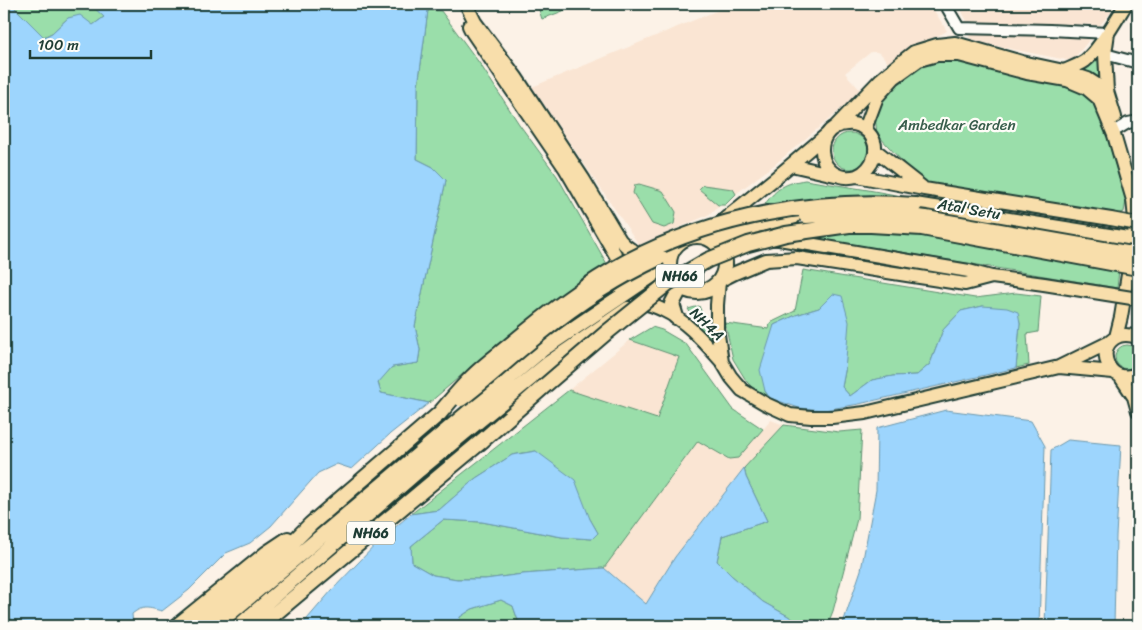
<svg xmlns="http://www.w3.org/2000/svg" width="1142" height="630" font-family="Sriracha,sans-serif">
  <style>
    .built { fill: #fae5d3 }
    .green { fill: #9adeaa; stroke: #5c8e6f }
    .water { fill: #9dd5fd; stroke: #6b98ad }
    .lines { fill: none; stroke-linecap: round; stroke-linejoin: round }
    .minor-casing { stroke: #1f3d34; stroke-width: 14 }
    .major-casing { stroke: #1f3d34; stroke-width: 16 }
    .highway-casing { stroke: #1f3d34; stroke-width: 18 }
    .minor { stroke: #fdfcf7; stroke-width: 10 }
    .major { stroke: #f8deab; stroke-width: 12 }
    .highway { stroke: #f8deab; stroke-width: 14 }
    .major-bridge-casing { stroke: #1f3d34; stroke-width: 16; stroke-linecap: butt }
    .highway-bridge-casing { stroke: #1f3d34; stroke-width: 18; stroke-linecap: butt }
    .major-bridge { stroke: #f8deab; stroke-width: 12 }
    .highway-bridge { stroke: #f8deab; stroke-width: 14 }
    .labels { text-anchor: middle; stroke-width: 4.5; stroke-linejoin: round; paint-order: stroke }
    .shield { fill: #fdfcf7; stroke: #62766e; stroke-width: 1 }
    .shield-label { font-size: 14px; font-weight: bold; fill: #1f3d34 }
    .park-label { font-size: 15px; fill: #385d4c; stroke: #fdfcf7 }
    .street-label { font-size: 15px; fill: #1f3d34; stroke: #fdfcf7 }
  </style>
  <rect width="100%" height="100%" fill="#fcf2e7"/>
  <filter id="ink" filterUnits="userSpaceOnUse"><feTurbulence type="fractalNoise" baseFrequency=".02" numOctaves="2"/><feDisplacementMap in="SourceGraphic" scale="10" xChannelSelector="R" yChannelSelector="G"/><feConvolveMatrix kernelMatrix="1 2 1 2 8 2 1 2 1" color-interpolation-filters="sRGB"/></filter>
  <g filter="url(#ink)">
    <path class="built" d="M733 4H930L947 31 907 52 890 66 882 55 877 52H871L845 73 861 91 834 115 774 165 708 215 639 245 532 87Z
      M958 4H1051L1052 6H1070L1071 4H1118L1100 25 967 21Z
      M968 31 1090 39 1072 61 970 41Z
      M630 340 679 357 657 419 569 390Z
      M771 420 784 425 744 468 675 557 646 604 604 568 698 441 729 459 738 458Z"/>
    <path class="green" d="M11 4H93V6L104 17 93 25 68 18 52 33 43 37Z
      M537 4H581L542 19Z
      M428 10 441 11 480 64 519 124 557 176 607 264 600 274 534 319 472 366 429 403 381 393 378 382 392 367 418 363 420 350 415 326 446 180 433 167 417 159 418 86Z
      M1101 53 1104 85 1094 74 1084 70V67Z
      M958 59 1080 90 1097 103 1126 201 1124 212 1113 215 923 184 877 134 875 116 883 98 908 72 934 60Z
      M832 151a18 18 0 1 1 36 0a18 18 0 1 1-36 0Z
      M805 180 868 190 1113 234 765 204C777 188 785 183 805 180Z
      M639 184 663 191 676 212 674 224 664 228 652 224 633 193 635 185Z
      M703 185 733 189 736 194 725 205H718L699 189Z
      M848 232 911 234 1119 270 1117 288 809 237Z
      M803 270 975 298 1016 293 1041 296 1038 332 1027 334 1029 365 1016 368 1020 323 983 306 961 311 943 330 930 364 917 375 893 376 872 380 850 396 842 387 845 371 846 353 833 294 819 308 796 315 774 325 765 391 770 398 756 391 747 382 733 359 725 323 769 329 770 323 795 311Z
      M699 306 720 357 688 309Z
      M652 327 662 330 686 344 733 409 763 429 738 458 729 459 698 441 604 568 523 574 485 579H457L433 575 412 563 411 546 443 520 482 522 562 537 592 539 598 533 590 519 536 451 512 455 476 478 439 510 411 514 569 390 657 419 679 357 630 340Z
      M1115 357a12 12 0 1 1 24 0a12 12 0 1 1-24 0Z
      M784 425 839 432 862 430 857 519 833 611 827 626H803L788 616 763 602 732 576 717 561 722 536 767 521 746 477 744 468Z
      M501 600 513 606 520 626H458L460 617 472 609Z
      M4 615 13 620 39 626H4Z"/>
    <path class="water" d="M4 4H11L44 37 52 33 68 18 80 15 93 25 104 17 92 6 93 4H427L428 10 418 86 417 159 433 167 446 180 415 326 420 350 418 363 392 367 378 383 381 393 429 403 390 434 352 469 337 464 318 473 271 526 250 543 226 553 189 590 162 611C149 608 143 605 132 614L133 626H39L13 620 4 615Z
      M833 294 842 296 849 322 845 371 842 387 850 396 872 380 893 376 917 375 930 364 943 330 961 311 983 306 1007 308 1018 312 1020 323 1016 368 859 404 824 410 799 408 770 398 765 391 760 370 774 325 796 315 819 308Z
      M946 410 1031 421 1045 446 1039 626H842L861 570 876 490 877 428Z
      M1068 440 1121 445 1116 536 1114 626H1045L1051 450Z
      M536 451 575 480 590 519 598 533 592 539 562 537 482 522 443 520 411 546 412 563 433 575 457 579H485L523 574 604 568 646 604 675 557 744 468 746 477 767 521 722 536 717 561 732 576 763 602 788 616 803 626H520L513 606 501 600 472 609 460 617 457 626H301L332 590 382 538 411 514 439 510 476 478 512 455Z"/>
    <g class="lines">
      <defs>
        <path id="minor" d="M945 4 959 28
          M959 28 1050 30 1108 33
          M1105 54 1138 63
          M1118 129 1128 123 1138 121"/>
        <path id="major" d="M466 4 475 22 516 77 584 180 620 240C635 258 652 255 672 251
          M469 26 472 32 565 168 626 273
          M1064 71C1071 68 1079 65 1085 61 1100 49 1116 20 1126 4
          M1107 91 1105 54 1108 33
          M836 126 881 79 900 63 914 52 937 45 955 43 1022 62 1064 71 1088 79 1107 91 1115 117
          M865 129 877 97 894 78 919 60 937 55H959L1027 73 1067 80 1086 88 1099 99 1114 135 1133 200 1135 219 1134 238 1121 317 1116 337
          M875 150 922 187
          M791 165 835 175
          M857 176C874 168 882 147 868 132 862 126 854 123 847 124 809 126 816 186 857 176L924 189 1111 219
          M716 226 773 180 826 135
          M710 239 736 238 779 239 969 271 992 277 1044 284
          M992 277 965 284 797 258 766 260 735 273 719 281 717 305V328L722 362 731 377 742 390 766 404 790 415 811 417H832L865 413 1059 367 1110 342
          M640 302C648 304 655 306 663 310 687 321 705 343 722 362
          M1138 338C1132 335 1126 334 1119 336 1092 346 1110 389 1138 373
          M1059 367 1113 372
          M1120 376 1134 397 1138 411"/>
        <path id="highway" d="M915 205 1134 240
          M717 234 793 217
          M669 264a28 28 0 1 1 56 0a28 28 0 1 1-56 0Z
          M676 317 672 304 681 287
          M177 626 267 553 288 539
          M197 626 272 563 311 524 440 413
          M215 626 543 349 669 264
          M239 626 298 575 419 470 549 363 628 309
          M260 626 483 440 542 388"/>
      </defs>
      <use href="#minor" class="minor-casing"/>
      <use href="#major" class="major-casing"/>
      <use href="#highway" class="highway-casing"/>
      <use href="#minor" class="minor"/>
      <use href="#major" class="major"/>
      <use href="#highway" class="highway"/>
      <defs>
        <path id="major-bridge" d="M1111 219 1138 224
          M1044 284 1138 299"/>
        <path id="highway-bridge" d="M806 216 849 213H870L895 214 926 218 1138 255
          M542 388 606 333 668 283 708 260 748 244 786 234 849 225H871L922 228 1138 268
          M461 399C489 378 514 354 541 333 578 303 618 277 661 257
          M440 413C450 401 461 388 472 377 484 365 498 355 510 345 547 314 585 284 628 261 713 216 819 197 915 205"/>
      </defs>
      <use href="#major-bridge" class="major-bridge-casing"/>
      <use href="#highway-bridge" class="highway-bridge-casing"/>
      <use href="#major-bridge" class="major-bridge"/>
      <use href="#highway-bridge" class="highway-bridge"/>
    </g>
  </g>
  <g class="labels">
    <g class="shield">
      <rect x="656" y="264.5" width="48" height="23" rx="4"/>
      <rect x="347" y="521.5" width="48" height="23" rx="4"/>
    </g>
    <g class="shield-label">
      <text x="680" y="281">NH66</text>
      <text x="371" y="538">NH66</text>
    </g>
    <g class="park-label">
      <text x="957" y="130">Ambedkar Garden</text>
    </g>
    <g class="street-label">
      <text transform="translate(969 209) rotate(10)" y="5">Atal Setu</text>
      <text transform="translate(707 324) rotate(44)" y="5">NH4A</text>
    </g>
  </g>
  <rect width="1142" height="630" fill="none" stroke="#fdfcf7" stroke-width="20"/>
  <rect x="10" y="10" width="1122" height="610" fill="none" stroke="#1f3d34" stroke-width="2" filter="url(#ink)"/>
  <path d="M30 50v8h121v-8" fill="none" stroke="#1f3d34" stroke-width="2.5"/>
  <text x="38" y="50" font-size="15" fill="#1f3d34" stroke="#fdfcf7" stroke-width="4" paint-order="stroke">100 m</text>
</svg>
